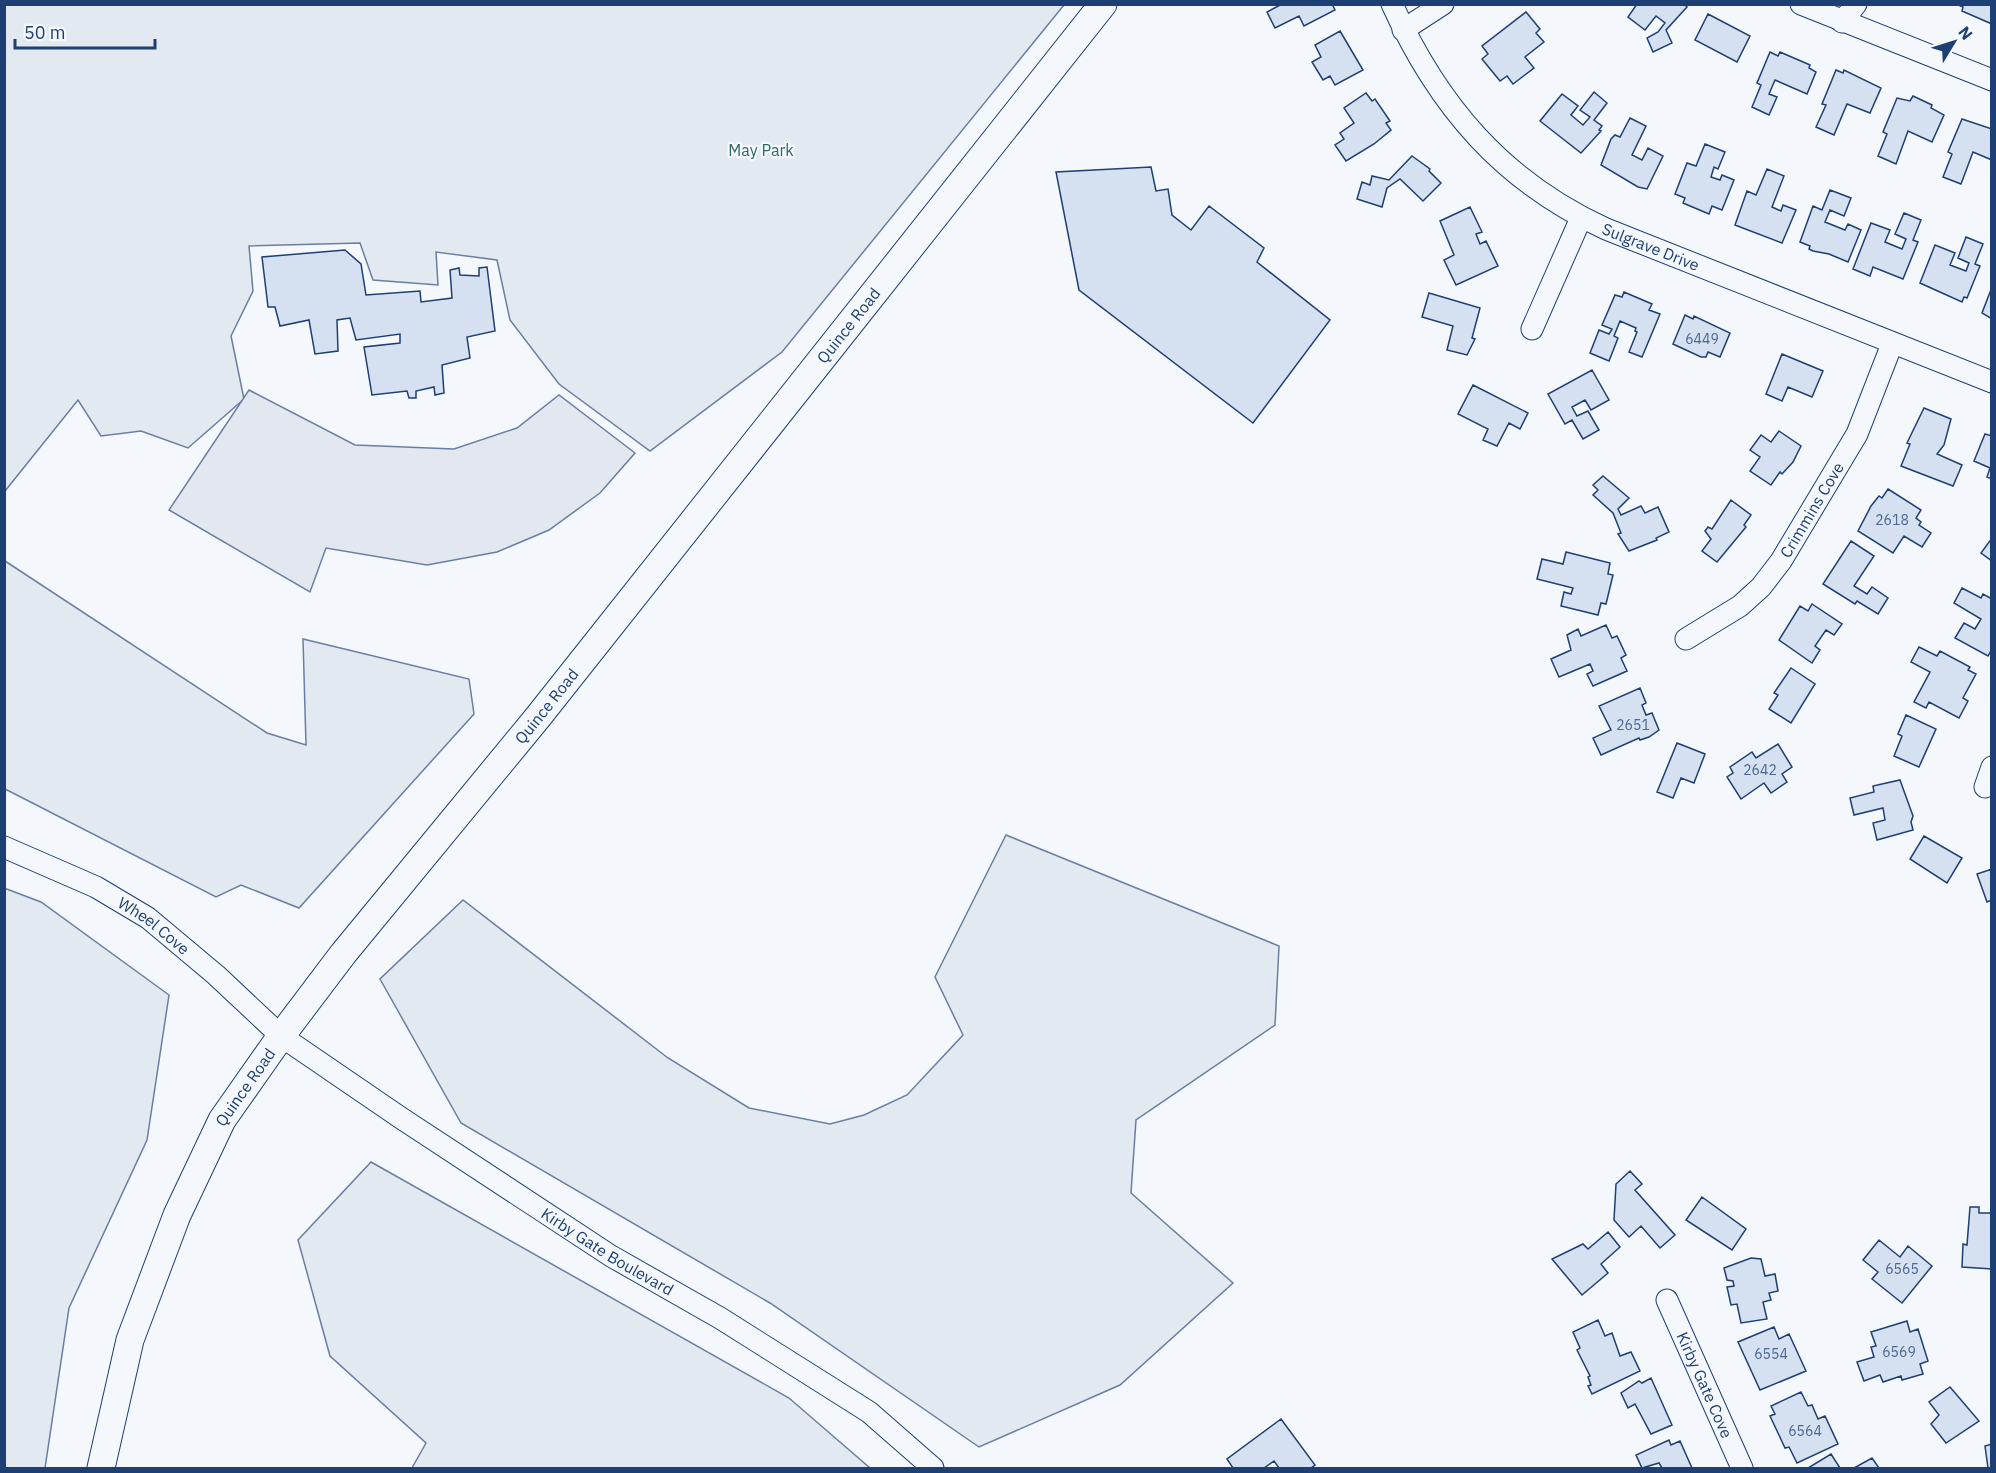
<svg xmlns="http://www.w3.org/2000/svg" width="1996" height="1473" font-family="'IBM Plex Sans',sans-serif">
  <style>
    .green { fill: #e3e9f0; stroke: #687fa3; stroke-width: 1.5 }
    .parking { fill: #e3e8f0; stroke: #687fa3; stroke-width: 1.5 }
    .building { fill: #d5e0f0; stroke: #1d3f73; stroke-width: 1.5 }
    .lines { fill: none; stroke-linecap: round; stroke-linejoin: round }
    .minor-casing { stroke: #1d3f73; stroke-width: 23 }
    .major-casing { stroke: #1d3f73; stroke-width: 29 }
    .minor { stroke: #f4f7fb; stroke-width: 21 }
    .major { stroke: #f4f7fb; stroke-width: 27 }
    .labels { text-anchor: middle; stroke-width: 4.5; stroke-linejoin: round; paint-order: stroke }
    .number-label { font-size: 14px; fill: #4b6792 }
    .park-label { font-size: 16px; fill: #2c6c60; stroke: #f4f7fb }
    .street-label { font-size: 16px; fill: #1d3f73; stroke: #f4f7fb }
  </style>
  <rect width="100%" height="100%" fill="#f4f7fb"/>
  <path class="green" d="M5 4H1064V5L782 352 650 451 559 384 510 320 497 260 436 252 438 285 373 280 360 243 249 246 253 291 231 336 244 399 188 448 141 431 101 436 78 400 5 491Z
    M5 561 267 733 306 745 303 639 469 679 474 714 299 908 241 885 216 897 5 789Z
    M1006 835 1279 946 1275 1025 1136 1120 1131 1193 1233 1283 1120 1385 979 1447 770 1303 461 1123 380 979 463 900 668 1058 749 1108 830 1124 864 1115 907 1095 963 1035 935 977Z
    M4 888 41 902 169 995 147 1140 69 1308 45 1468H5Z
    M371 1162 789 1398 870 1468H412L426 1443 330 1356 298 1240Z"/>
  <path class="parking" d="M249 390 355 445 454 449 517 428 559 395 635 453 600 493 549 530 497 552 427 565 326 548 310 592 169 510Z"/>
  <path class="building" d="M1282 4H1332L1335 10 1304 26 1299 16 1275 28 1267 12Z
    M1637 4H1684L1687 7 1666 30 1672 43 1653 52 1647 38 1658 32 1665 23 1656 16 1645 30 1628 17Z
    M1956 4H1992V24L1962 11 1963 7Z
    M1526 12 1540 29 1536 33 1544 42 1525 57 1534 68 1513 84 1507 76 1500 81 1482 59 1488 54 1482 46Z
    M1708 14 1750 36 1737 62 1695 40Z
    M1340 31 1363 70 1335 85 1330 76 1323 80 1312 62 1321 57 1315 45Z
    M1770 52 1778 56 1780 52 1810 65 1809 68 1816 72 1807 94 1775 80 1769 94 1777 97 1769 115 1752 107 1761 85 1757 83Z
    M1836 70 1843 73 1844 70 1881 88 1870 113 1847 104 1834 135 1816 127 1826 105 1822 104Z
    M1594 92 1607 103 1594 120 1602 126 1599 130 1601 131 1581 153 1540 121 1562 94 1578 106 1571 115 1583 125 1590 117 1580 110Z
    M1366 93 1372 101 1375 99 1390 121 1386 123 1391 130 1374 144 1346 161 1335 145 1344 139 1340 133 1354 123 1344 108Z
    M1913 96 1932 105 1931 108 1944 115 1932 142 1908 131 1896 164 1878 156 1887 134 1883 132 1897 98 1910 101Z
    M1630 118 1646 126 1632 155 1642 160 1648 148 1663 156 1647 189 1638 187 1601 165 1611 139 1615 135 1620 137Z
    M1962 119 1992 129V160L1973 152 1961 184 1943 177 1952 154 1948 152Z
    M1705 144 1725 152 1718 169 1714 167 1711 177 1720 180 1722 175 1734 180 1722 210 1712 206 1709 214 1683 203 1685 198 1675 194 1687 163 1696 166Z
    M1412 156 1430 169 1429 171 1441 183 1423 201 1400 179 1387 188 1382 207 1357 199 1362 182 1370 185 1372 176 1389 180Z
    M1151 167 1156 191 1168 189 1172 215 1191 230 1209 206 1264 248 1257 262 1330 320 1253 423 1079 290 1056 172Z
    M1767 169 1784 176 1772 207 1781 211 1783 205 1796 210 1782 243 1735 225 1747 191 1756 195Z
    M1830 190 1851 198 1844 216 1830 210 1825 222 1845 230 1848 224 1861 230 1848 262 1829 254 1813 251 1809 249 1810 246 1800 242 1813 206 1822 210Z
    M1470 207 1482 232 1476 234 1480 244 1486 241 1498 266 1456 285 1444 260 1454 255 1440 221Z
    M1904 213 1921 220 1913 240 1918 242 1903 279 1873 267 1870 276 1853 269 1871 223 1890 230 1885 242 1902 249 1906 239 1895 234Z
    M1966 237 1983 244 1975 264 1980 266 1967 298 1964 297 1962 302 1920 283 1935 245 1955 253 1950 265 1966 271 1969 263 1958 258Z
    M345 250 361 264 366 295 420 291 421 302 452 298 450 270 459 268 460 275 479 276V268L487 267 495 331 467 337 470 358 442 365 444 393 435 395 434 387 416 391V398H409L407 391 372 395 364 347 400 343V334L356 340 350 318 337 320 338 351 315 354 309 320 280 326 275 307H268L262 257Z
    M1992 287V319L1982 313Z
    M1624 292 1652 304 1649 310 1660 314 1642 357 1629 352 1637 332 1635 331 1636 328 1620 321 1614 336 1618 338 1609 361 1590 353 1599 330 1609 334 1612 329 1602 325 1615 295 1622 297Z
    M1429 293 1480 308 1472 338 1475 339 1467 355 1447 350 1453 326 1422 317Z
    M1685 315 1693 319 1694 316 1730 333 1720 357 1708 352 1706 357H1701L1673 344Z
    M1782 354 1823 371 1812 397 1788 387 1782 401 1766 394Z
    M1592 370 1609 400 1591 410 1585 400 1572 407 1577 416 1588 411 1599 430 1583 439 1572 420 1565 424 1548 394Z
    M1473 385 1528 413 1520 429 1509 423 1497 446 1483 440 1488 429 1458 414Z
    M1924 408 1951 419 1944 445 1937 454 1962 465 1953 486 1901 466 1910 444 1907 443Z
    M1779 431 1801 446 1793 462 1782 474 1780 472 1771 485 1750 471 1760 457 1750 450 1761 435 1771 442Z
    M1985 434 1992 436V479L1987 477 1990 468 1974 461Z
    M1603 476 1629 498 1618 509 1621 515 1641 506 1645 513 1658 507 1669 532 1656 538 1657 540 1629 551 1618 534 1621 533 1613 513 1593 495 1598 490 1593 485Z
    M1888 489 1921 510 1916 518 1921 522 1919 525 1931 533 1922 547 1904 536 1893 553 1858 531 1871 506 1879 496 1882 498Z
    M1731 500 1751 515 1744 525 1746 527 1717 562 1702 551 1711 539 1705 531 1708 527 1712 529Z
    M1992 538V561L1981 553Z
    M1851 541 1874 556 1854 586 1867 594 1872 587 1888 598 1878 614 1857 601 1855 604 1823 584Z
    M1566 552 1610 563 1608 574 1613 575 1606 604 1601 603 1598 615 1561 606 1564 592 1571 594 1573 588 1537 579 1542 559 1563 564Z
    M1962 588 1981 598 1983 594 1992 599V649L1988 656 1955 638 1964 623 1975 629 1981 619 1954 603Z
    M1812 604 1842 624 1834 635 1826 630 1815 646 1820 650 1812 663 1779 640 1800 606 1808 611Z
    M1606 625 1612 638 1617 636 1626 655 1621 658 1627 671 1593 686 1587 674 1593 671 1590 664 1559 677 1551 659 1571 650 1567 635 1578 629 1581 636Z
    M1919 647 1937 656 1940 651 1970 667 1968 670 1976 674 1963 698 1968 701 1959 718 1929 702 1926 708 1914 702 1930 672 1911 662Z
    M1791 668 1815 684 1791 723 1769 709 1778 695 1774 693Z
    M1640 688 1646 703 1642 705 1646 715 1652 713 1659 730 1649 737 1640 740 1639 738 1601 755 1593 738 1611 730 1599 706Z
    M1906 715 1936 729 1919 767 1894 756 1902 736 1898 734Z
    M1677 743 1705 754 1694 783 1681 778 1673 798 1657 792Z
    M1778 744 1792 767 1782 774 1787 782 1771 793 1764 783 1741 799 1727 777 1733 773 1730 767 1752 752 1756 758Z
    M1900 780 1913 816 1911 822 1913 830 1877 840 1873 823 1885 820 1883 808 1854 815 1850 798 1874 792 1873 786Z
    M1924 836 1962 858 1947 883 1910 859Z
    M1992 869V900L1987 902 1977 874Z
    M1630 1171 1642 1184 1635 1190 1675 1235 1660 1248 1641 1226 1629 1237 1614 1220 1616 1184Z
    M1702 1197 1746 1229 1732 1250 1686 1220Z
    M1970 1207H1979V1213H1992V1269L1962 1267 1963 1244 1967 1245Z
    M1608 1232 1620 1247 1601 1264 1608 1273 1582 1295 1552 1259 1583 1244 1588 1249Z
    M1879 1240 1900 1257 1908 1246 1932 1266 1902 1303 1872 1279 1878 1272 1863 1260Z
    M1751 1258 1761 1259 1765 1276 1775 1274 1778 1291 1769 1293 1771 1300 1763 1302 1767 1319 1741 1323 1737 1304 1731 1305 1727 1287 1734 1286 1733 1281 1727 1280 1724 1268Z
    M1598 1320 1605 1336 1612 1333 1620 1356 1631 1352 1640 1371 1592 1394 1588 1386 1591 1385 1588 1377 1590 1376 1577 1350 1580 1348 1573 1332Z
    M1907 1321 1910 1332 1918 1329 1928 1361 1920 1364 1923 1374 1902 1380 1901 1376 1883 1382 1880 1375 1864 1381 1857 1362 1874 1357 1871 1347 1876 1346 1871 1332Z
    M1774 1327 1779 1339 1789 1334 1806 1371 1760 1390 1738 1342Z
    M1651 1378 1672 1425 1651 1434 1635 1404 1628 1408 1621 1393 1639 1381 1642 1383Z
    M1950 1387 1979 1421 1946 1443 1931 1424 1939 1415 1929 1402Z
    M1801 1392 1808 1406 1812 1405 1818 1419 1825 1416 1838 1444 1797 1463 1789 1447 1785 1448 1770 1416 1775 1414 1771 1406Z
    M1281 1419 1315 1465 1311 1468H1279L1274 1461 1264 1468H1233L1227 1459Z
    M1669 1440 1671 1445 1680 1441 1692 1468H1662L1659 1463 1642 1468 1636 1455Z
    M1992 1444V1468H1988L1985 1446Z
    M1831 1454 1840 1468H1808Z
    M1872 1458 1879 1468H1854Z"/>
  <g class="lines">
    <defs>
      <g id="minor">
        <path id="s1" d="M1392 4C1438 106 1503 182 1606 229L1992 382"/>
        <path d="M1801 4 1992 80"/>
        <path d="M1842 22 1856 4"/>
        <path d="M1403 30 1443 4"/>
        <path d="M1532 329 1581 218"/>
        <path id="s2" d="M1686 639 1740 606 1761 587 1781 561 1857 434 1892 344"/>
        <path d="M1985 787 1992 767"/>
        <path id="s3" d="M4 847 96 887 148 918 216 975 281 1036 401 1118 611 1256 720 1318 869 1412 933 1468"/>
        <path id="s4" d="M1667 1300 1742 1468"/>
      </g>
      <g id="major">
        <path id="s5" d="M101 1468 130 1340 177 1215 222 1120 281 1036 343 954 538 717 1103 4"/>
      </g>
    </defs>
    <use href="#minor" class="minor-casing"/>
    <use href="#major" class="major-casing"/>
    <use href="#minor" class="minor"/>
    <use href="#major" class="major"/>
  </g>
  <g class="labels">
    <g class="number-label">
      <text x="1702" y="344">6449</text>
      <text x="1892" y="525">2618</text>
      <text x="1633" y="730">2651</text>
      <text x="1760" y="775">2642</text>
      <text x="1902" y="1274">6565</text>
      <text x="1899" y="1357">6569</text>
      <text x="1771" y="1359">6554</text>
      <text x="1805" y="1436">6564</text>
    </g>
    <g class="park-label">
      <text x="761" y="156">May Park</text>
    </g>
    <g class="street-label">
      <text dy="6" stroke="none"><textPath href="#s1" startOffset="366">Sulgrave Drive</textPath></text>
      <text dy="6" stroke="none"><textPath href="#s5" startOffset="1382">Quince Road</textPath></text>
      <text dy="6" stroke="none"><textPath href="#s2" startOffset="184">Crimmins Cove</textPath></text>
      <text dy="6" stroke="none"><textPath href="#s5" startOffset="896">Quince Road</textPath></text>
      <text dy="6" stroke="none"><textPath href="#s3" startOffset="170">Wheel Cove</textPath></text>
      <text dy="6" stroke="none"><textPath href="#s5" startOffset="410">Quince Road</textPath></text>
      <text dy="6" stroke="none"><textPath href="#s3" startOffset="730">Kirby Gate Boulevard</textPath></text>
      <text dy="6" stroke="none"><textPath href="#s4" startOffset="93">Kirby Gate Cove</textPath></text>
    </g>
  </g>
  <rect width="1996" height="1473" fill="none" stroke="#1d3f73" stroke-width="12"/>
  <g transform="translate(1954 42) rotate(52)" stroke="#f4f7fb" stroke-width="4.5" paint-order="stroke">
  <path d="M0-4.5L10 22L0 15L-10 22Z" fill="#1d3f73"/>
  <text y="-9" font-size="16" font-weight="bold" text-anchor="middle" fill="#1d3f73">N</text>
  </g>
  <path d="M15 39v9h140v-9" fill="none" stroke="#1d3f73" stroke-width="3"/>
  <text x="24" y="39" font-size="18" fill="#1d3f73" stroke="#f4f7fb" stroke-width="4.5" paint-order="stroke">50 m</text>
</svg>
